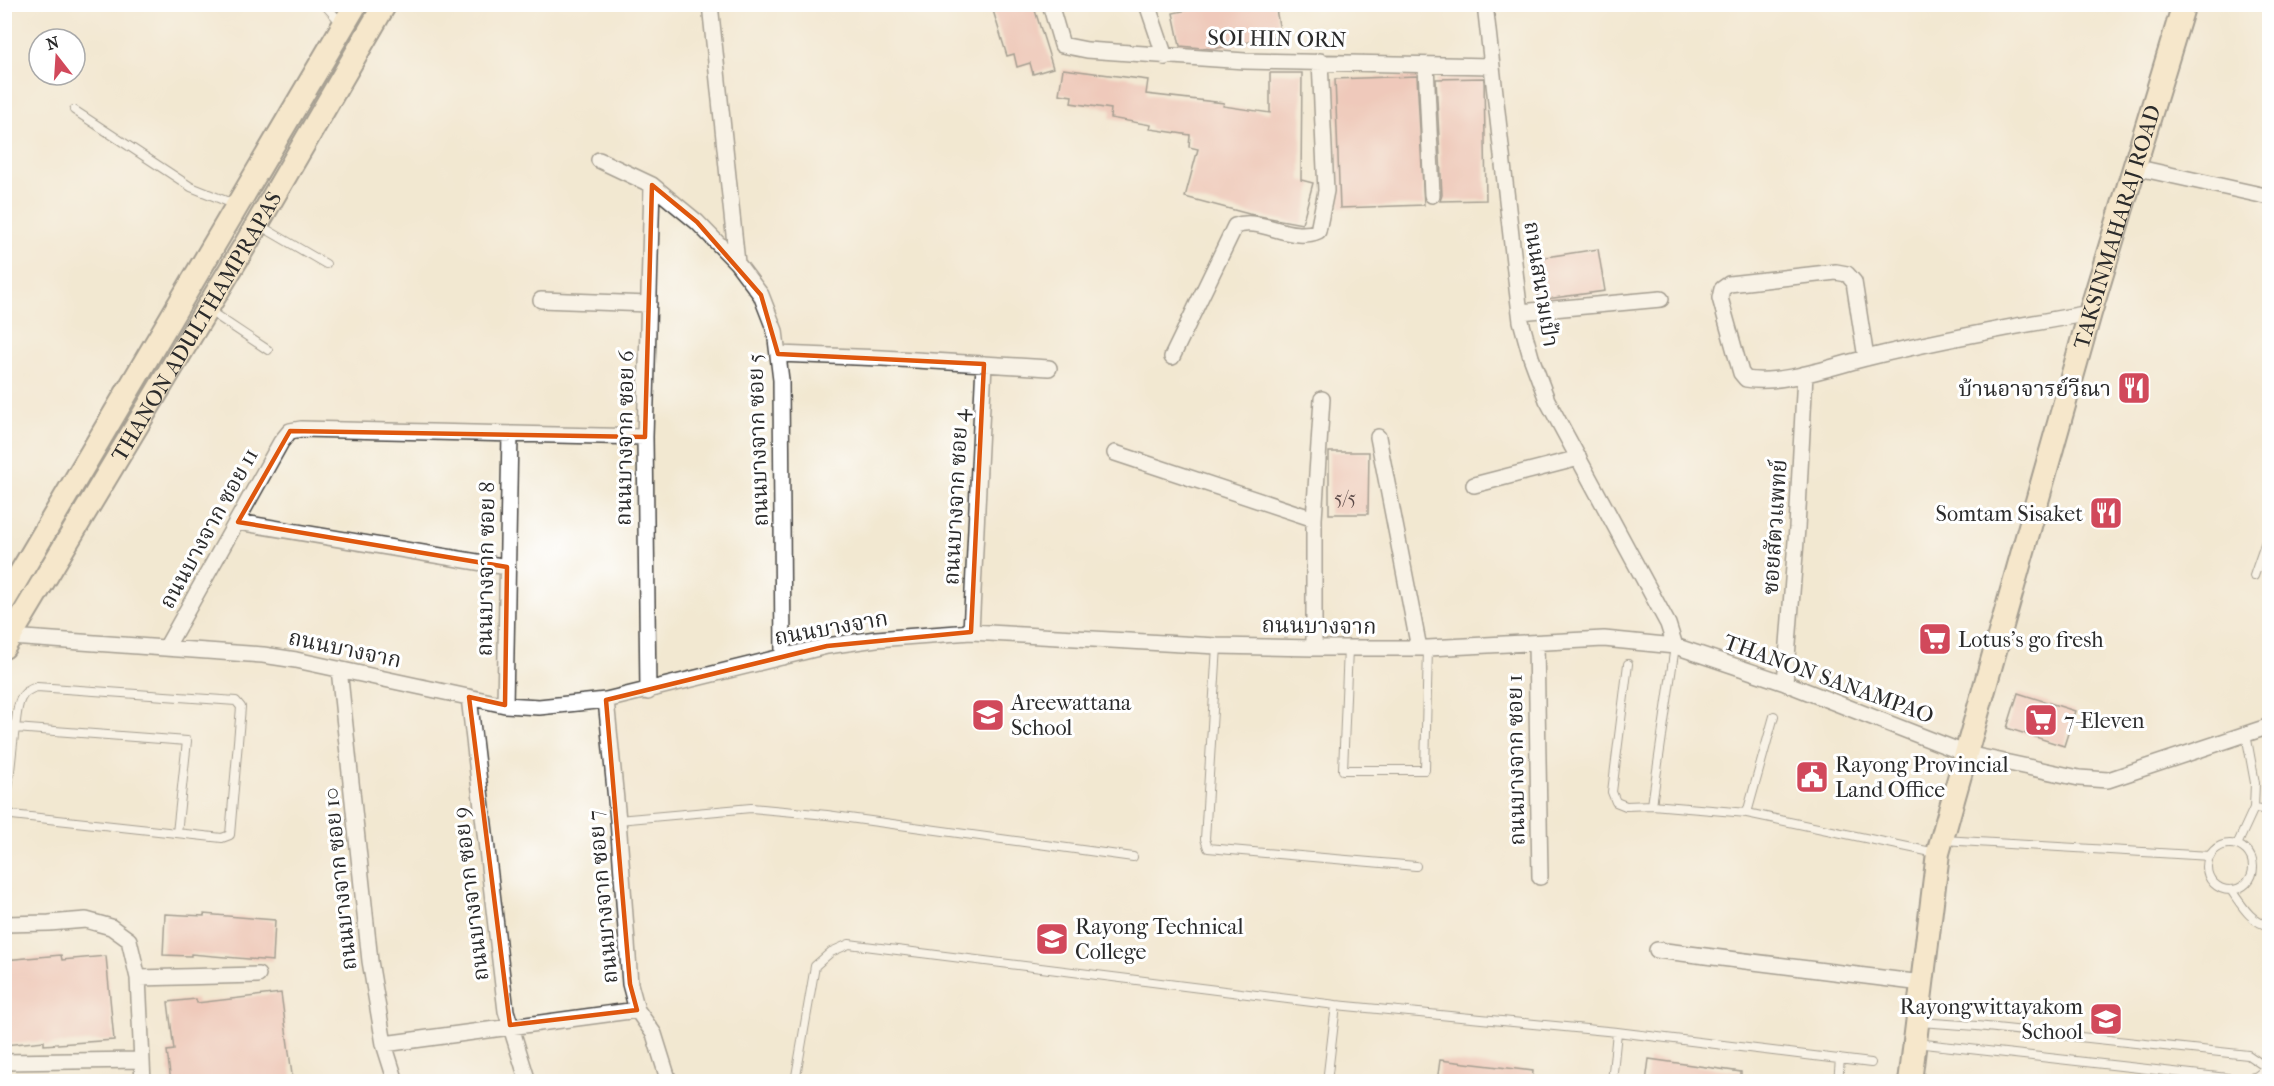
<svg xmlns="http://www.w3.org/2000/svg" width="2274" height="1086" font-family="'IM FELL French Canon','Noto Serif Thai',serif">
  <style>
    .building { fill: #eba59f }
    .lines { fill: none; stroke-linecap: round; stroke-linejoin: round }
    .lane-casing { stroke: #494744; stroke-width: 10 }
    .street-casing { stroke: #494744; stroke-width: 18 }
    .secondary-casing { stroke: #494744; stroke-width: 26 }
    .lane { stroke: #fff; stroke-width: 8 }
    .street { stroke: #fff; stroke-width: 15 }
    .secondary { stroke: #fae7c3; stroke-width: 22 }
    .marked { fill: none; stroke: #df570e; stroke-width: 4.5; stroke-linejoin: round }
    .labels { text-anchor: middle; stroke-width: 6; stroke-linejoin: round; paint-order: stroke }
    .number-label { font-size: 20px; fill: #5b4a48 }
    .street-label { font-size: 22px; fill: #2b2b2b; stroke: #fff }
    .poi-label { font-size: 22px; fill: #2b2b2b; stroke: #fff; text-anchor: start }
  </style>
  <rect width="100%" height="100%" fill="#fff"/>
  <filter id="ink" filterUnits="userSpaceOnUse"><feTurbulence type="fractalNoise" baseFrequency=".0167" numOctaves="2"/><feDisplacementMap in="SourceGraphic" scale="12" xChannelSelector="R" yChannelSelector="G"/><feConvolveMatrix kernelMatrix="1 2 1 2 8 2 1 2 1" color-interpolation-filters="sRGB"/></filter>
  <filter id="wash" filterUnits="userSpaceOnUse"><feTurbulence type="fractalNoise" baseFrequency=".008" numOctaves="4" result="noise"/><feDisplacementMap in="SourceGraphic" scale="24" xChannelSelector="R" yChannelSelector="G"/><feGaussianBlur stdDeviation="1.35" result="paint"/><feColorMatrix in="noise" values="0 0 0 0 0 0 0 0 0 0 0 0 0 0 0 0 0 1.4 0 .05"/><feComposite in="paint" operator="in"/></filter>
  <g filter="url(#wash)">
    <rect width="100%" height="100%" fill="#f2e8d1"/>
    <g id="blocks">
      <path class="building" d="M991 4H1033L1053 68 1033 74 1030 63 1017 67 1014 54 1007 56Z
        M1217 4H1275L1281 36 1213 49 1180 46 1173 13Z
        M1063 69 1148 80 1146 94 1224 103 1223 106 1270 113V73H1302L1301 180 1313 183 1302 224 1249 214 1185 197 1198 149 1189 147 1190 135 1150 129 1151 125 1110 118 1111 109 1071 103 1072 96 1059 94Z
        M1417 76 1424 205 1340 208 1335 79Z
        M1484 78 1486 200 1440 201 1442 195 1436 79Z
        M1598 249 1605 291 1539 300 1533 259Z
        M1329 452H1369L1368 514H1329Z
        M2018 693 2075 711 2064 746 2007 728Z
        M165 914 204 916V914L275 920 273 961 191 954V956L163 955Z
        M61 955 62 960 106 956 114 1040 44 1045V1041L4 1045V960Z
        M281 993 293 1082H171L167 1051 174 1050 168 1002 196 999 197 1003Z
        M1649 1059 1741 1072V1082H1646Z
        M1440 1060 1533 1071 1532 1082H1437Z"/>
    </g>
  </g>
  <g filter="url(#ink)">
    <use href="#blocks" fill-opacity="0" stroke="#494744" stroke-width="1.5"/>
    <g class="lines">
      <defs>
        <path id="lane" d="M324 4 342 24
          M74 110 191 187 236 205
          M259 225 326 264
          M208 310 268 350
          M2254 576 2270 530
          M1217 646 1205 839 1208 848 1416 866
          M1675 646 1652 805 1747 813 1936 853
          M1348 648 1343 770H1425L1428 648
          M1628 664 1612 792 1616 802 1626 806 1652 805
          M4 721 15 728C18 710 16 692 37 687L236 701 241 707 230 835 222 838 12 815 6 808 13 743 4 737
          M13 743 15 728 187 741 177 833
          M2254 808 2270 810
          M1747 813 1774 716
          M618 820 751 808 827 815 1133 857
          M1943 840 2210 856
          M2207 867a23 23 0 1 1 46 0a23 23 0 1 1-46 0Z
          M2237 845 2254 808 2255 783 2246 734
          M2231 890C2241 904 2251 923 2270 926
          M1919 1022 1977 1026 2248 1055 2270 1070
          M1916 1043 2245 1080 2257 1076 2266 1069
          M795 1082 815 966 831 952 849 944 1336 1005 1617 1032 1871 1063
          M1327 1082 1336 1005
          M1612 1082 1617 1032
          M1838 1082 1840 1059"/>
        <path id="street" d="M710 4 737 263
          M1050 4 1062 45 1087 50 1245 61 1491 66
          M1147 4 1165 57
          M1485 4 1517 289 1521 321 1531 357 1547 400 1668 624 1675 646
          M1426 65 1432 195
          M599 160 652 185 697 222 737 263 761 295 775 331 781 380 783 657
          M2134 167 2270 197
          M541 300 649 304
          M1520 312 1661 299
          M778 354 882 358 1049 368
          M1172 357 1235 226C1261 216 1290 243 1318 231L1326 191 1320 61
          M1866 358 1854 282 1847 274 1836 272 1729 284 1722 289 1720 298 1741 373 1746 379C1781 385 1831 367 1866 358 1940 340 2015 326 2090 313
          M1378 437 1419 648
          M1115 453 1314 519
          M1474 485 1579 458
          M238 522 507 567
          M971 632 984 364
          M4 638 11 637 263 655 296 660 505 705 539 707 606 700 827 646 876 639 971 632 1217 646 1314 648H1428L1604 639 1675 646 1785 683 1967 754 2079 778 2108 780 2270 726
          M1536 643 1540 877
          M166 648 281 442 290 431 301 429 645 437
          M1314 648V519L1322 399
          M339 669 370 961 384 1044 396 1082
          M1785 683 1797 528 1805 374
          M648 692 645 437 652 185
          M469 697 506 1011 528 1082
          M606 700 618 820 630 984 637 1010 654 1034 669 1082
          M505 705 510 434
          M4 924 49 923 86 920 111 927 129 940 138 978 143 1082
          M1657 950 1922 983
          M138 978 258 975
          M384 1044 637 1010
          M4 1062 141 1060"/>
        <g id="secondary">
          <path d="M4 601 356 4"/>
          <path id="s1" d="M4 647 244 247 385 4"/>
          <path id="s2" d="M1910 1082 1938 853 2090 313 2184 4"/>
        </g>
      </defs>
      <use href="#lane" class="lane-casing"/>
      <use href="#street" class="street-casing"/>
      <use href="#secondary" class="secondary-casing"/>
      <use href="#lane" class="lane"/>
      <use href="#street" class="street"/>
      <use href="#secondary" class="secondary"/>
    </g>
  </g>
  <path d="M0 0H2274V1086H0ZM652 185 697 222 761 295 778 354 984 364 971 632 827 646 606 700 630 984 637 1010 510 1025 469 697 505 705 507 567 238 522 290 431 645 437Z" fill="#f2e8d1" fill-opacity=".55" fill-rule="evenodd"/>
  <path class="marked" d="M652 185 697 222 761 295 778 354 984 364 971 632 827 646 606 700 630 984 637 1010 510 1025 469 697 505 705 507 567 238 522 290 431 645 437Z"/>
  <defs>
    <symbol id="restaurant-square" viewBox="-11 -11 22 22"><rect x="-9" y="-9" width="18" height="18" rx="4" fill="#d1495b" stroke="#fff"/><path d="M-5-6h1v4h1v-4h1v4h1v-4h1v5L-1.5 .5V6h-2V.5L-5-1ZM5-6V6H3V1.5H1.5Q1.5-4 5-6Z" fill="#fff"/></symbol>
    <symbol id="supermarket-square" viewBox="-11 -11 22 22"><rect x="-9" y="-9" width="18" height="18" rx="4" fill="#d1495b" stroke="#fff"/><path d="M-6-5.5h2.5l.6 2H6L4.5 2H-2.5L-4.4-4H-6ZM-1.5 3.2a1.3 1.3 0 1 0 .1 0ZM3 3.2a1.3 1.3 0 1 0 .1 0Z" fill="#fff"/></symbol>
    <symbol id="school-square" viewBox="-11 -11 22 22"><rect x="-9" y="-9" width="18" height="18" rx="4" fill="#d1495b" stroke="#fff"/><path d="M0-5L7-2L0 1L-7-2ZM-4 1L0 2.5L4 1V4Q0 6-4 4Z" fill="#fff"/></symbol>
    <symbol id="civic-square" viewBox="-11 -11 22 22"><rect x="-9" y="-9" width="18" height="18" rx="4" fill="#d1495b" stroke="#fff"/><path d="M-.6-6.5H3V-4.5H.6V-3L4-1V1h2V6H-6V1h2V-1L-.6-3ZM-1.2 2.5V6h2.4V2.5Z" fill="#fff"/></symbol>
    <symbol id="university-square" viewBox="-11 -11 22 22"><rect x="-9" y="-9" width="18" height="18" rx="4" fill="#d1495b" stroke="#fff"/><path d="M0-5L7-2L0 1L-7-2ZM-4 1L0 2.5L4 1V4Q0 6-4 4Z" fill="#fff"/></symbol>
  </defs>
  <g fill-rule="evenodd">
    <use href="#restaurant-square" x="2115" y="369" width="38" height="38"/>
    <use href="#restaurant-square" x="2087" y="494" width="38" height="38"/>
    <use href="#supermarket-square" x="1916" y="620" width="38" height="38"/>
    <use href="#school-square" x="969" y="696" width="38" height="38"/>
    <use href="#supermarket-square" x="2022" y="701" width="38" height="38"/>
    <use href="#civic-square" x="1793" y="758" width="38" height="38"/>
    <use href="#university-square" x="1033" y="920" width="38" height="38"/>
    <use href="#school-square" x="2087" y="1000" width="38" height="38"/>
  </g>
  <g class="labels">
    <g class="number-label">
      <text x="1345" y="505">5/5</text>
    </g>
    <g class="street-label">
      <text transform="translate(1277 38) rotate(1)" y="8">SOI HIN ORN</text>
      <text dy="8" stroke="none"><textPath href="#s2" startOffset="882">TAKSINMAHARAJ ROAD</textPath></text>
      <text transform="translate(1542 284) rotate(81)" y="8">ถนนสนามเป้า</text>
      <text dy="8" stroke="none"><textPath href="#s1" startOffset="374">THANON ADULTHAMPRAPAS</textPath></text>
      <text transform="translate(624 438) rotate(-89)" y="8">ถนนบางจาก ซอย 6</text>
      <text transform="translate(757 440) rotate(-92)" y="8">ถนนบางจาก ซอย 5</text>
      <text transform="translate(955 497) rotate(-87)" y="8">ถนนบางจาก ซอย 4</text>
      <text transform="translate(1774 527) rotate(-86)" y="8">ซอยสัตวแพทย์</text>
      <text transform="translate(208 528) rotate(-61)" y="8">ถนนบางจาก ซอย 11</text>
      <text transform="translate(485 569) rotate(-89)" y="8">ถนนบางจาก ซอย 8</text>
      <text transform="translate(1319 625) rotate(1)" y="8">ถนนบางจาก</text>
      <text transform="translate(831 627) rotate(-10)" y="8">ถนนบางจาก</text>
      <text transform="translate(345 648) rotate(12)" y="8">ถนนบางจาก</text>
      <text transform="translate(1829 678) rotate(20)" y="8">THANON SANAMPAO</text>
      <text transform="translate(1515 760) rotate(-91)" y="8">ถนนบางจาก ซอย 1</text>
      <text transform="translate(339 879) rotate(-96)" y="8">ถนนบางจาก ซอย 10</text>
      <text transform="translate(470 894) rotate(-97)" y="8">ถนนบางจาก ซอย 9</text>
      <text transform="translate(602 897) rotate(-95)" y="8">ถนนบางจาก ซอย 7</text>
    </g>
    <g class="poi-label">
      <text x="2111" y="396" text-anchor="end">บ้านอาจารย์วีณา</text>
      <text x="2083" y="521" text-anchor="end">Somtam Sisaket</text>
      <text x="1958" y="647">Lotus's go fresh</text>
      <text x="1011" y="710">Areewattana<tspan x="1011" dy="25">School</tspan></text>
      <text x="2064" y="728">7-Eleven</text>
      <text x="1835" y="772">Rayong Provincial<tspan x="1835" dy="25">Land Office</tspan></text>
      <text x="1075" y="934">Rayong Technical<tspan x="1075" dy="25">College</tspan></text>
      <text x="2083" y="1014" text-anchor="end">Rayongwittayakom<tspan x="2083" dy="25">School</tspan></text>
    </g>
  </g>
  <rect width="2274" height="1086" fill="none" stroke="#fff" stroke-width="24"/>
  <g transform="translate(57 57) rotate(343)"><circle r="28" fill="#ffffff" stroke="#aaaaaa" stroke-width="1.5"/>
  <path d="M0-4.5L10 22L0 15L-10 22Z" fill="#d1495b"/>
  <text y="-9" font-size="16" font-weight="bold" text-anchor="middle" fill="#2b2b2b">N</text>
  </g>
</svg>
